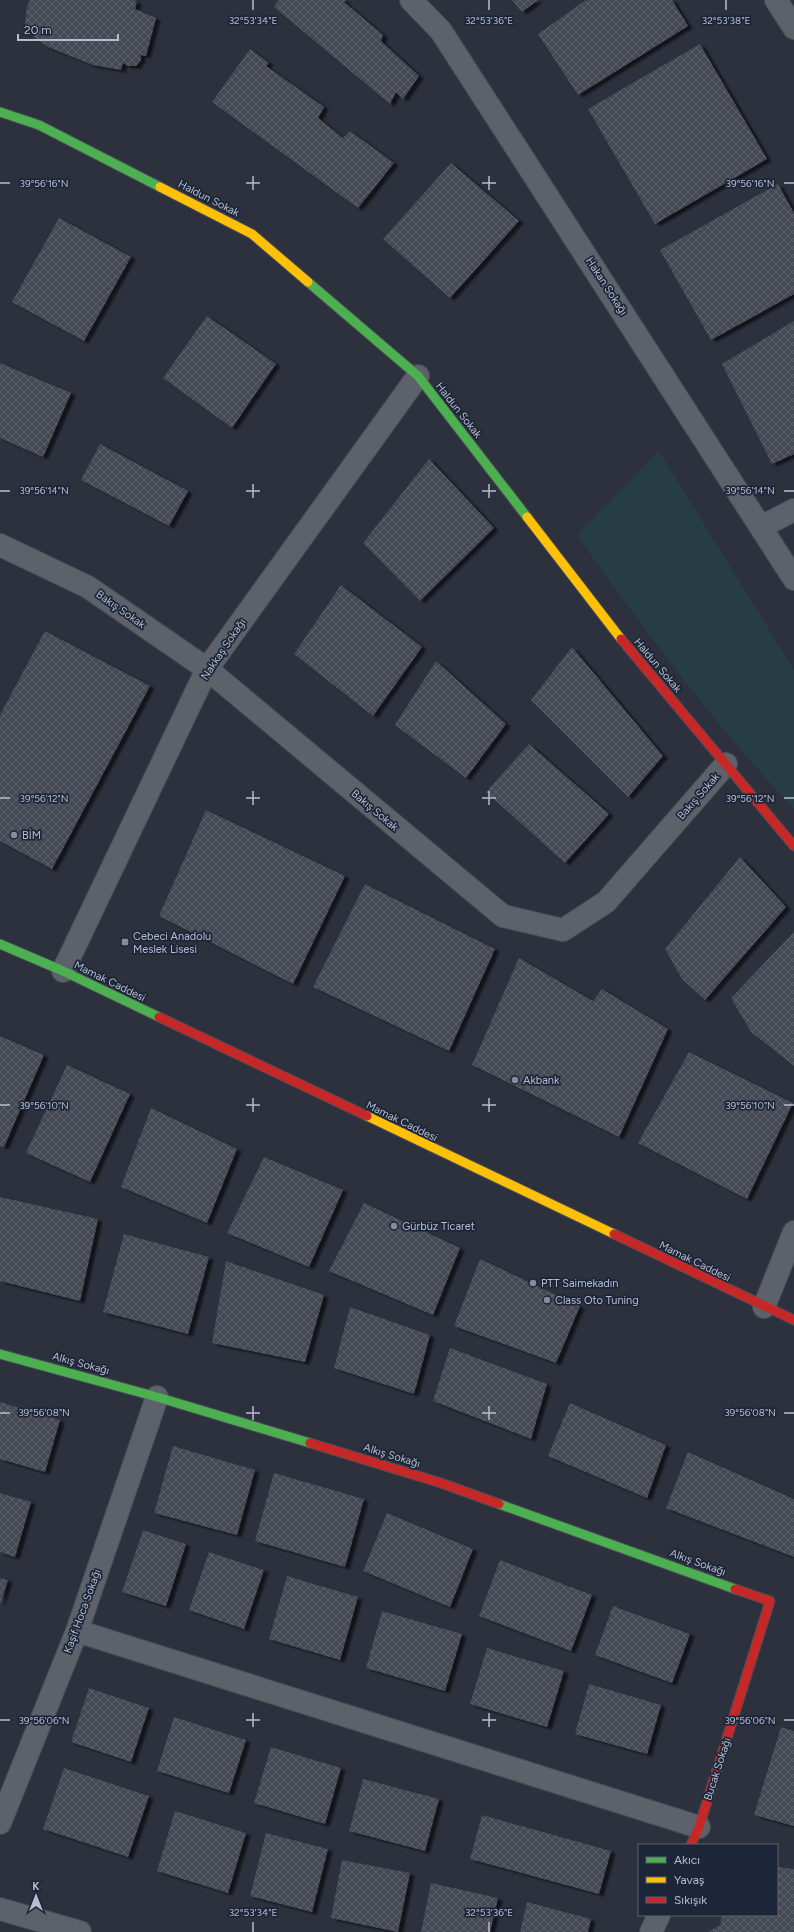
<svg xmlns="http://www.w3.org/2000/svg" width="794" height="1932" font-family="Figtree,sans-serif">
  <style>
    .green { fill: #273d45 }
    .building { fill: url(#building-cross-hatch); filter: url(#shadow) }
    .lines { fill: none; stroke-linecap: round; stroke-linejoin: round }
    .street-casing { stroke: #484c56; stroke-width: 24 }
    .fast-casing { stroke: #484c56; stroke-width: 11 }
    .slow-casing { stroke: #484c56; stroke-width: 11 }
    .jam-casing { stroke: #484c56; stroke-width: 11 }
    .street { stroke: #5d616a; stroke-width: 22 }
    .fast { stroke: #4caf50; stroke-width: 9 }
    .slow { stroke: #ffc107; stroke-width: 9 }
    .jam { stroke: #c62828; stroke-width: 9 }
    .ticks { fill: none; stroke: #b6bdce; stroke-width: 1.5 }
    .poi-dot { fill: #868c9b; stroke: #1d2639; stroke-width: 1.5 }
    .labels { text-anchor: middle; stroke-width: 3.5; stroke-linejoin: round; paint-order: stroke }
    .street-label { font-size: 11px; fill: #b6bdce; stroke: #1d2639 }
    .poi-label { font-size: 11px; fill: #b6bdce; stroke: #1d2639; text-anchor: start }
    .ticks-label { font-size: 10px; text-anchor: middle; fill: #b6bdce; stroke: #1d2639; stroke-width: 3.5; stroke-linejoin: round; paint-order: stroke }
  </style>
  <defs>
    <pattern id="building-cross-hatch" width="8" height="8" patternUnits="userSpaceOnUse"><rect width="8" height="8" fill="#444852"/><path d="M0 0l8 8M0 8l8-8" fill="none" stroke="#5d606a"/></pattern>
    <filter id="shadow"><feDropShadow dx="4.5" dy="2.5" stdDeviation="1" flood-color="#0009"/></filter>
  </defs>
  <rect width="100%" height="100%" fill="#2c313d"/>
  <path class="green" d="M659 451 794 670V809C715 725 643 629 577 535Z"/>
  <path class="building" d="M30 0H134L137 2 135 9 156 18 146 56 141 55V60L136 66H128L123 63 121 70 93 65 48 47 34 37 37 28H29L25 24 27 7Z
    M279 0H346L344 2 383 35 381 41 419 76 403 99 396 92 390 104 274 7Z
    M512 0H538L522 12Z
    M586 0H672L688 26 578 95 538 34Z
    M700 44 767 159 655 224 588 109Z
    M250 49 269 63 266 66 324 107 318 118 343 138 350 131 394 163 358 208 212 102Z
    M451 163 519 221 450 298 383 239Z
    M778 184 794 213V294L711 340 660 250Z
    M59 218 131 257 84 341 12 302Z
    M207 316 276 364 232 428 163 378Z
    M794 321V454L772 464 722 364Z
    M0 363 71 393 43 457 0 438Z
    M100 444 188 491 169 526 81 480Z
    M429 459 494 528 420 601 363 543Z
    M341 585 422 647 373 716 294 654Z
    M45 631 150 686 52 869 0 841V715Z
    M572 647 663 756 628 797 531 700Z
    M436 661 506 724 466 778 395 725Z
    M529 744 609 814 565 863 486 792Z
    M206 810 345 876 293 984 159 916Z
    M740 857 786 907 705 1000 682 979 665 949Z
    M365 884 495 949 449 1051 313 987Z
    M794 932V1066L751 1032 731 998Z
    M519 958 593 1001 602 989 668 1029 619 1137 472 1065Z
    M0 1036 44 1055 4 1147 0 1146Z
    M689 1052 793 1103 747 1199 638 1143Z
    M67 1065 130 1094 90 1182 26 1153Z
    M151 1108 237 1149 207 1223 121 1187Z
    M264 1157 343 1190 309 1267 227 1233Z
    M0 1197 98 1219 80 1301 0 1281Z
    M364 1203 460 1248 433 1315 329 1271Z
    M124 1234 209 1257 188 1334 103 1312Z
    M480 1259 580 1306 556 1363 454 1326Z
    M226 1261 324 1295 305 1362 212 1343Z
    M350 1307 430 1335 414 1394 334 1368Z
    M450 1348 547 1384 531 1439 433 1401Z
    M0 1402 60 1420 45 1472 0 1459Z
    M570 1403 666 1445 647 1498 548 1456Z
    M173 1446 255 1470 237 1535 154 1513Z
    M688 1452 794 1499V1557L666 1508Z
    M274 1473 364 1499 345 1567 255 1541Z
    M0 1493 31 1502 15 1557 0 1552Z
    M387 1513 473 1549 450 1607 363 1571Z
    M143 1530 186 1544 166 1606 122 1592Z
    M209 1552 264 1570 244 1629 189 1610Z
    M500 1560 592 1595 571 1651 479 1616Z
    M287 1576 358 1597 340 1660 269 1639Z
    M0 1578 8 1580 0 1605Z
    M613 1606 690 1634 672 1683 595 1655Z
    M382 1611 462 1634 445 1691 366 1668Z
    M487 1648 564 1671 547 1727 470 1704Z
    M589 1684 661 1705 647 1754 575 1734Z
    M89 1688 149 1708 131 1762 71 1742Z
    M174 1717 246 1740 229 1793 157 1771Z
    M781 1727 794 1731V1826L754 1815Z
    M271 1747 341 1768 325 1824 254 1803Z
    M64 1768 149 1796 128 1857 43 1829Z
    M363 1779 439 1799 425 1851 349 1831Z
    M175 1811 246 1833 228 1893 157 1871Z
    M482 1815 611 1851 599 1894 470 1859Z
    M266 1833 328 1849 312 1912 250 1896Z
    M342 1860 410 1873 398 1932 331 1918Z
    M777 1867 794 1869V1932H708L720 1925 722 1915H777Z
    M431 1883 498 1898 490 1932H421Z
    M527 1902 591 1919 588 1932H520Z"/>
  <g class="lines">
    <defs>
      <path id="street" d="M411 0 441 31 794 579
        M776 0 794 28
        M761 527 794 510
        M0 545 88 587 207 669 503 916 563 930 606 902 726 764
        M63 971 207 669 418 376
        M764 1307 794 1232
        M77 1631 699 1827
        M0 1823 77 1631 157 1397
        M0 1909 80 1932
        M651 1932 659 1915"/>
      <path id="fast" d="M0 112 39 125 160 187
        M308 282 418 376 527 517
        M0 944 63 971 159 1017
        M0 1354 157 1397 310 1443
        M499 1504 735 1589"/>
      <path id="slow" d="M160 187 252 234 308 282
        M527 517 621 639
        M367 1116 614 1234"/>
      <path id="jam" d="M621 639 794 846
        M159 1017 367 1116
        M614 1234 794 1320
        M310 1443 441 1483 499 1504
        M691 1845 699 1827 770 1601 735 1589"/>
    </defs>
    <use href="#street" class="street-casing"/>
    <use href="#fast" class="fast-casing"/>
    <use href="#slow" class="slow-casing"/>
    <use href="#jam" class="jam-casing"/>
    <use href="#street" class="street"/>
    <use href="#fast" class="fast"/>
    <use href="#slow" class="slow"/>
    <use href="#jam" class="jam"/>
  </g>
  <path class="ticks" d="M253 0V10M489 0V10M726 0V10M253 176V190M489 176V190M0 183H10M246 183H260M482 183H496M784 183H794M253 484V498M489 484V498M0 491H10M246 491H260M482 491H496M784 491H794M253 791V805M489 791V805M0 798H10M246 798H260M482 798H496M784 798H794M253 1098V1112M489 1098V1112M0 1105H10M246 1105H260M482 1105H496M784 1105H794M253 1406V1420M489 1406V1420M0 1413H10M246 1413H260M482 1413H496M784 1413H794M253 1713V1727M489 1713V1727M0 1720H10M246 1720H260M482 1720H496M784 1720H794M253 1922V1932M489 1922V1932"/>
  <g class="poi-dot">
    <circle cx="14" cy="835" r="4"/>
    <rect x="121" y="938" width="8" height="8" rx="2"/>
    <circle cx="515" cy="1080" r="4"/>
    <circle cx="394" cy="1226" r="4"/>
    <circle cx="533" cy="1283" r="4"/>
    <circle cx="547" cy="1300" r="4"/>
  </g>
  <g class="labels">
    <g class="street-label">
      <text transform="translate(209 198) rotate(27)" y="4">Haldun Sokak</text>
      <text transform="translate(607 286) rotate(57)" y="4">Hakan Sokağı</text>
      <text transform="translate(459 410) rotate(52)" y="4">Haldun Sokak</text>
      <text transform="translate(121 609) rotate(35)" y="4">Bakış Sokak</text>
      <text transform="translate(223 649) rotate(-56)" y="4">Nakkaş Sokağı</text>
      <text transform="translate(658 665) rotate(50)" y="4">Haldun Sokak</text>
      <text transform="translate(698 796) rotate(-49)" y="4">Bakış Sokak</text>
      <text transform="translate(375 810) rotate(40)" y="4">Bakış Sokak</text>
      <text transform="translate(110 981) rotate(26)" y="4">Mamak Caddesi</text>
      <text transform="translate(402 1121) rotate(26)" y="4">Mamak Caddesi</text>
      <text transform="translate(695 1261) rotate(26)" y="4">Mamak Caddesi</text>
      <text transform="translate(81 1363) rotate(15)" y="4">Alkış Sokağı</text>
      <text transform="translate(392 1455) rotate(17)" y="4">Alkış Sokağı</text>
      <text transform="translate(698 1562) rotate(20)" y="4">Alkış Sokağı</text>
      <text transform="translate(82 1611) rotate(-70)" y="4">Kaşif Hoca Sokağı</text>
      <text transform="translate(717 1769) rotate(-72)" y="4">Bucak Sokağı</text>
    </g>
    <g class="poi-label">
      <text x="22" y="839">BİM</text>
      <text x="133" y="940">Cebeci Anadolu<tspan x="133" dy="13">Meslek Lisesi</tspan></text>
      <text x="523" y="1084">Akbank</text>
      <text x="402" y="1230">Gürbüz Ticaret</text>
      <text x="541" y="1287">PTT Saimekadın</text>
      <text x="555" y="1304">Class Oto Tuning</text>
    </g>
  </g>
  <g class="ticks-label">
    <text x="253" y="24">32°53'34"E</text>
    <text x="489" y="24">32°53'36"E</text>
    <text x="726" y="24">32°53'38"E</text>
    <text x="44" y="187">39°56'16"N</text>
    <text x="750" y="187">39°56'16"N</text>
    <text x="44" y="494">39°56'14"N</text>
    <text x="750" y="494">39°56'14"N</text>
    <text x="44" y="802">39°56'12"N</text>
    <text x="750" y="802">39°56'12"N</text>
    <text x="44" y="1109">39°56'10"N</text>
    <text x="750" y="1109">39°56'10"N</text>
    <text x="44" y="1416">39°56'08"N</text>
    <text x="750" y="1416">39°56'08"N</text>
    <text x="44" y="1724">39°56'06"N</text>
    <text x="750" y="1724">39°56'06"N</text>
    <text x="253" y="1916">32°53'34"E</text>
    <text x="489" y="1916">32°53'36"E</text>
  </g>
  <rect x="638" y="1844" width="140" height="72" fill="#1d2639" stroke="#5a6275"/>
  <rect x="646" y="1857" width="20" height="6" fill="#4caf50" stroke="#5a6275"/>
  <text x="674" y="1864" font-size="12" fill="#b6bdce">Akıcı</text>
  <rect x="646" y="1877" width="20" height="6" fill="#ffc107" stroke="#5a6275"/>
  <text x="674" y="1884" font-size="12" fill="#b6bdce">Yavaş</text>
  <rect x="646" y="1897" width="20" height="6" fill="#c62828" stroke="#5a6275"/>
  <text x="674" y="1904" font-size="12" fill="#b6bdce">Sıkışık</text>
  <g transform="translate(36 1896)" stroke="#1d2639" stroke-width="3" paint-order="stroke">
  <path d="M0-3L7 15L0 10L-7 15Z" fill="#b6bdce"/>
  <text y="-6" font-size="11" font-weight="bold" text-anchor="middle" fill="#b6bdce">K</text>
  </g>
  <path d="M18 34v6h100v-6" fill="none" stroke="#b6bdce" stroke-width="2"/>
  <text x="24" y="34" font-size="12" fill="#b6bdce" stroke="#1d2639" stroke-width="3" paint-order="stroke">20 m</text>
</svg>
